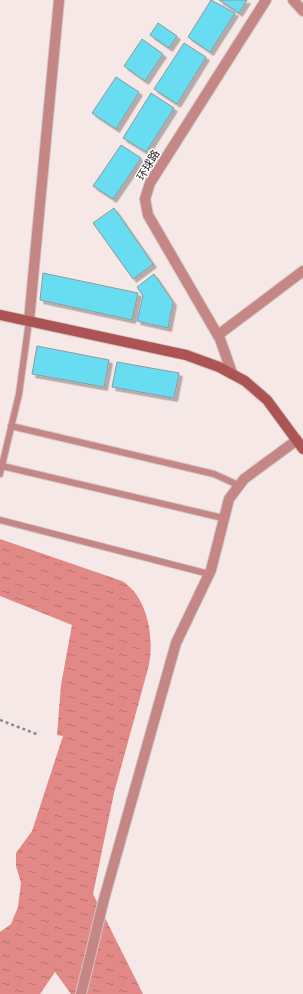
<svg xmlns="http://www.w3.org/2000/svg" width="303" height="994" font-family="Rubik,'Noto Sans SC',sans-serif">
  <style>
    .water { fill: url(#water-ripples) }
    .building { fill: #67ddf1; stroke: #8c9a9c; filter: url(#shadow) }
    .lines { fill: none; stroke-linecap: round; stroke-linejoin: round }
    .service-casing { stroke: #d2c5c4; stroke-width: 8 }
    .minor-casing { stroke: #d2c5c4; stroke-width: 12 }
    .tertiary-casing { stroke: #d2c5c4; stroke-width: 12 }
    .secondary-casing { stroke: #d2c5c4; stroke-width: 12 }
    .path { stroke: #8f8685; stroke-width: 2.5; stroke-dasharray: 3 3; stroke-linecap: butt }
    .service { stroke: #c58785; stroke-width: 6 }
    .minor { stroke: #c58785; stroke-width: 10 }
    .tertiary { stroke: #c58785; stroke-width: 10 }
    .secondary { stroke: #ac5454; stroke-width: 10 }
    .labels { text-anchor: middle; stroke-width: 3; stroke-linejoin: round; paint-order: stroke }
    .street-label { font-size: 11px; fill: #2d2727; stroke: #fff }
  </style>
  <defs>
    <pattern id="water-ripples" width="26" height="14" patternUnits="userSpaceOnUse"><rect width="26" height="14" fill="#e28988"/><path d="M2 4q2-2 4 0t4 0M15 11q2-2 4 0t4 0" fill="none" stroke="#b8706f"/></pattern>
    <filter id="shadow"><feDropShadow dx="3.5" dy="3.5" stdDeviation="0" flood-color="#0004"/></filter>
  </defs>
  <rect width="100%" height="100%" fill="#f6e8e7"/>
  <path class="water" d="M0 539 122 581C148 597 154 637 149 665L114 793 93 894 143 994H71L55 972 40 994H0V932L11 924 18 907 21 883 16 866V853L32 831 63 736 57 735 61 685 72 625 0 596Z"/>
  <path class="building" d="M211 0 235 13 210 52 188 37Z
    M219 0H247L239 13Z
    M158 23 177 36 169 48 150 35Z
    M142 39 163 54 145 81 124 66Z
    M184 43 206 57 177 104 154 89Z
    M116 77 139 92 116 129 92 113Z
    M151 93 174 108 146 152 123 138Z
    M121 145 141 158 113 199 93 186Z
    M114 208 153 264 133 279 93 223Z
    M43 273 138 293 132 320 40 300Z
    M154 274 173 302 168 328 137 321 143 296 137 287Z
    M37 346 109 360 104 387 32 374Z
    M117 362 179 373 174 398 112 387Z"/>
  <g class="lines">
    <defs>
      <path id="service" d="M11 426 214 474 238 485
        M2 466 223 518
        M0 474 19 394 29 321
        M0 520 209 574"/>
      <path id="minor" d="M293 0 303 11
        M29 321 59 0
        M218 335 303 271
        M81 994 104 899 176 643 211 570 229 499 244 479 297 440"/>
      <path id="tertiary" d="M232 373 220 339 148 215 145 199 150 183 266 0"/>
      <path id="secondary" d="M0 315 186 355 219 367 245 381 267 400 303 449"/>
    </defs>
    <use href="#service" class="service-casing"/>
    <use href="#minor" class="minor-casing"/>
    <use href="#tertiary" class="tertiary-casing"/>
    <use href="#secondary" class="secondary-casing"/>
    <path class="path" d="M0 720 39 735"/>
    <use href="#service" class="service"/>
    <use href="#minor" class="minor"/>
    <use href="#tertiary" class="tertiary"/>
    <use href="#secondary" class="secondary"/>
  </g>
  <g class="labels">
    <g class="street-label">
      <text transform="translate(148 165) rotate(-59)" y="4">环球路</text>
    </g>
  </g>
</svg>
